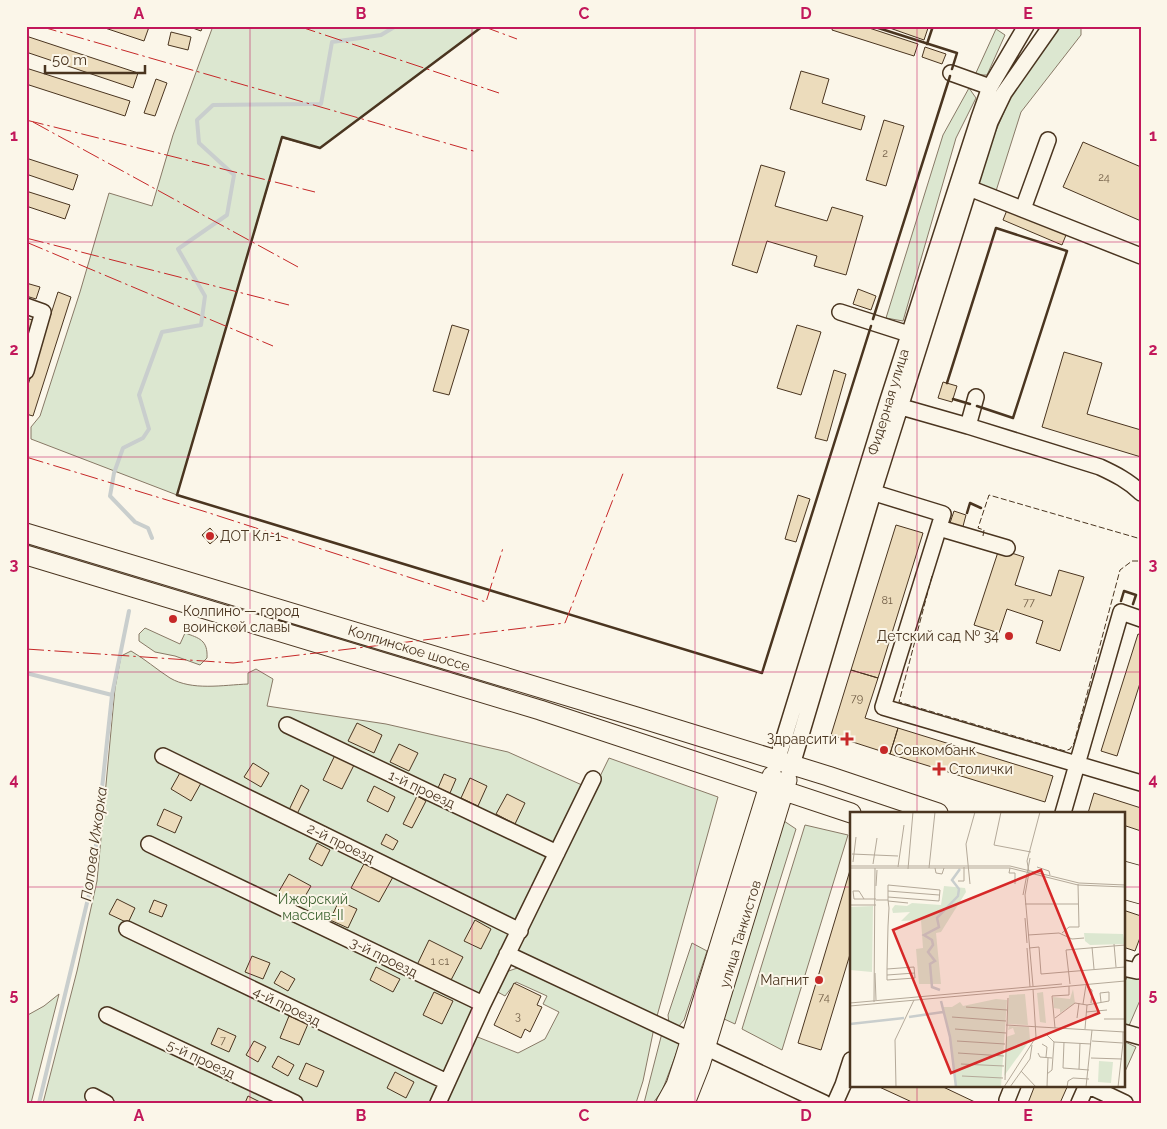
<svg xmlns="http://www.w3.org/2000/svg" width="1167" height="1129" font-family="Raleway,sans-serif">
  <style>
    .green { fill: #dce7d0; stroke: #887966 }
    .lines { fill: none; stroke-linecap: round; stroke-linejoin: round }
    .stream { stroke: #c9cecd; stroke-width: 4 }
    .building { fill: #ecdcbc; stroke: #4a3520 }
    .minor-casing { stroke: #4a3520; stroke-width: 18 }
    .major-casing { stroke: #4a3520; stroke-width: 21 }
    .minor { stroke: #fbf6e9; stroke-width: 15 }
    .major { stroke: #fbf6e9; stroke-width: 19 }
    .fence { stroke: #4a3520; stroke-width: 1; stroke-dasharray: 6 2.5; stroke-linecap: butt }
    .wall { stroke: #4a3520; stroke-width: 2.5 }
    .power { stroke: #c62828; stroke-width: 1; stroke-dasharray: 18 4 2.5 4; stroke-linecap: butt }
    .grid { fill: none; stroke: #c2185b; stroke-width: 1; stroke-opacity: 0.55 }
    .poi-dot { fill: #c62828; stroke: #fbf6e9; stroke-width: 2 }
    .labels { text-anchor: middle; stroke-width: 4; stroke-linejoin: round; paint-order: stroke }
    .number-label { font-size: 11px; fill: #725f47 }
    .street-label { font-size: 14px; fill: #4a3520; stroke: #fbf6e9 }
    .poi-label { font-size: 14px; fill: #4a3520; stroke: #fbf6e9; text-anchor: start }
    .park-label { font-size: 14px; fill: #436837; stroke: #fbf6e9 }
    .water-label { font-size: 15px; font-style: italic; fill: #4a3520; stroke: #fbf6e9 }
    .inset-river { fill: none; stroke: #c9cecd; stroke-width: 2.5 }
    .inset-road { fill: none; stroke: #b4a999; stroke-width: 1 }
    .view { fill: #d62828; fill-opacity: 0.15; stroke: #d62828; stroke-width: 2.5 }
    .inset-edge { fill: none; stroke: #4a3520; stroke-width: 2.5 }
    .neatline { fill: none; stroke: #c2185b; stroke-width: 2 }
    .grid-label { font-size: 16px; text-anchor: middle; font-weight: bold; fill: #c2185b }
  </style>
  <rect width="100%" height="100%" fill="#fbf6e9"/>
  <path class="green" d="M213 26H483L320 148 282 138 177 495 31 439V427L40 416 80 292 109 193 152 206 173 135Z
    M1060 26H1081V35L1021 112 996 191 973 184 1010 98Z
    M996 29 1005 35 987 75H975Z
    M969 88 976 98 956 138 903 321 886 318 943 135Z
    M145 628 180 644 185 633C199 638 208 640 207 658L200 665 175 656 155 652 139 641V634Z
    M131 651C145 659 156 669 170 678 192 691 223 685 248 684V673L256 669 273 679 267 706 386 724 508 752 582 785 432 1103H43L77 971 97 881 115 688 121 656Z
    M609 758 718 797 657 1016 515 950Z
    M784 821 796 829 735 1024 722 1018Z
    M805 825 848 835 782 1050 742 1029Z
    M692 943 707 951 684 1020 679 1026H674L669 1023 668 1015Z
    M523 966 654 1028 643 1081 636 1103H443L475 1036 518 1053 545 1039 559 1012 543 1004 547 996 516 982 505 996 494 990 503 973Z
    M1128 975 1141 980V998L1128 1028 1123 1026V986Z
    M59 994 31 1103H26V1016L44 1006Z
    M662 1033 681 1041 662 1091 653 1103H644Z
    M1123 1041 1136 1047 1123 1076Z"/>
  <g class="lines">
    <path class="stream" d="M152 538 148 528 135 522 110 496 114 473 123 448 143 438 149 429 139 395 162 332 201 325 205 296 178 249 227 215 234 175 199 143 197 120 213 105 321 104 332 42 381 35 396 26
      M26 673 112 695
      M39 1103 92 882 112 695 129 611"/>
  </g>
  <path class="building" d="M99 26H148L149 27 144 41Z
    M187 26H203L201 31Z
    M833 26H863L918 44 914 56 832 30Z
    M884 26H923L928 28 924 40Z
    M171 32 191 37 188 50 168 45Z
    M26 36 138 73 133 88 26 52Z
    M925 47 946 54 942 64 922 57Z
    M26 68 130 101 125 116 26 84Z
    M801 71 829 79 822 103 865 116 861 130 790 109Z
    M156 79 167 83 155 116 144 113Z
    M884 120 904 126 886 186 866 180Z
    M1083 142 1141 167V221L1063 187Z
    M26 158 78 175 73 190 26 174Z
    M761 165 785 172 775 206 827 221 832 207 863 216 846 275 814 266 817 256 767 241 757 273 732 265Z
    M26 191 70 205 65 219 26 206Z
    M1007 210 1066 235 1062 245 1003 220Z
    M26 283 40 287 36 299 26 296Z
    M858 289 876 296 871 310 853 304Z
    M58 292 71 297 33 416 26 414V391Z
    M26 318 36 321 26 344Z
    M452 325 469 330 449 395 433 391Z
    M797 325 821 332 801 395 777 388Z
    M1064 352 1102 363 1087 414 1141 430V457L1042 427Z
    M834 370 846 374 827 441 815 438Z
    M943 382 957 386 952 402 938 398Z
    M798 495 810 499 796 542 785 539Z
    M954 511 966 515 962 530 949 526Z
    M896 525 923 533 878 678 851 670Z
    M210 528 218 537 210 544 202 535Z
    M999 549 1024 557 1015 585 1051 596 1059 570 1084 577 1060 651 1036 643 1043 621 1007 609 999 633 974 625Z
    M1138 634 1141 635V680L1117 756 1101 751Z
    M851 670 878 678 865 718 898 728 890 754 831 735Z
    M357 723 382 735 374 753 348 741Z
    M898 728 1053 776 1045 802 890 754Z
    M399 744 418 753 409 771 390 762Z
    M336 753 355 763 342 789 323 780Z
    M253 763 269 773 261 787 244 777Z
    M181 771 201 783 191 801 171 789Z
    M444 774 456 779 450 793 438 788Z
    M470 778 487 786 478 806 461 798Z
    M301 785 309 790 297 814 289 810Z
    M374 786 395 797 388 812 367 801Z
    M1094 793 1141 808V831L1123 825V813H1088Z
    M507 794 525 803 515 824 496 814Z
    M417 796 426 801 412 828 403 824Z
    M164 809 182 817 175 833 157 825Z
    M386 834 398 841 393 850 381 844Z
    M317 843 330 850 322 866 309 859Z
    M365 862 393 877 379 902 351 888Z
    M851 867V951L821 1050 798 1043Z
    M289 874 311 886 300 905 278 893Z
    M117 899 135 908 128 923 109 914Z
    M154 900 167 905 162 917 149 912Z
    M339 901 357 909 348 928 330 920Z
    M1123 910 1141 916V935L1135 951 1123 947Z
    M475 920 491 929 481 949 464 941Z
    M429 940 463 957 450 982 417 965Z
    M252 956 270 963 263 979 245 972Z
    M376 967 400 979 393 992 370 980Z
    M281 971 295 979 288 991 274 983Z
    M514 983 541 996 537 1005 542 1007 530 1032 525 1029 521 1038 494 1025Z
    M434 992 453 1001 442 1024 423 1015Z
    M289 1016 308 1024 299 1045 280 1038Z
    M218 1028 236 1036 229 1052 211 1044Z
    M254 1041 266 1047 258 1062 246 1055Z
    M278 1056 294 1065 288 1076 272 1067Z
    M306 1063 324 1071 317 1087 299 1079Z
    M395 1072 414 1082 406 1098 387 1088Z
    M875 1085H939L977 1103H914Z
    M1035 1085H1068L1060 1103H1028Z
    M248 1096 262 1103H245Z"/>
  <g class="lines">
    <defs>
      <path id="minor" d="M951 73 990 87
        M969 188 1141 256
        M1023 209 1048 140
        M26 306 43 312 26 371
        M840 312 918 337
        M891 404 968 426 1100 467C1115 474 1129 481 1141 493
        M968 426 976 397
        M865 490 943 514 883 707 1141 783
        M939 528 1007 548
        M287 725 557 853
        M163 756 520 931
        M777 761 887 403 979 118 990 87 1026 26
        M792 765 873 493 990 122 1004 93 1051 26
        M1063 813 1121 612 1141 619
        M149 844 483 1004
        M127 929 447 1082
        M507 954 824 1103
        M1123 968 1137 971 1141 962
        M107 1015 295 1103
        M1123 1032 1141 1037
        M1087 1085 1125 1103
        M93 1096 106 1103
        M1007 1100 1013 1085
        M438 1103 483 1004 593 779
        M835 1103 843 1085 851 1060
        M1079 1103 1087 1085"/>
      <path id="major" d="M26 533 637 717 828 776 938 813
        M26 555 540 710 851 813
        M1123 871 1141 876
        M1123 889 1141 894
        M666 1103 676 1085 684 1061 772 776
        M685 1103 700 1065 787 780"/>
    </defs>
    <use href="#minor" class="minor-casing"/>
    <use href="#major" class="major-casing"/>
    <use href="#minor" class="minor"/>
    <use href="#major" class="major"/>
    <path class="fence" d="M983 536 984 530 978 528 989 495 1141 539
      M932 576 899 702 1065 751 1070 749 1074 743 1120 570 1132 561H1141"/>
    <path class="wall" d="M483 26 320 148 282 137 177 495 762 673 871 326
      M872 26 957 53 952 69
      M927 44 933 26
      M873 319 950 76
      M947 383 996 228 1067 251 1013 418 977 406
      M953 399 970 404
      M967 513 970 503 981 508
      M1121 601 1124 591 1136 595 1133 604"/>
    <path class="power" d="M39 26 477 152
      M298 26 499 93
      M482 26 517 39
      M26 120 315 192
      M33 122 298 267
      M26 238 289 305
      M26 242 273 346
      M26 457 203 511 486 602 503 548
      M26 649 233 663 565 623 624 471"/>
  </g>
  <path class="grid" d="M250 26V1103M472 26V1103M695 26V1103M917 26V813M26 242H1141M26 457H1141M26 672H1141M26 887H851M1123 887H1141M917 1085V1103"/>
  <g class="poi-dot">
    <circle cx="210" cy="536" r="5"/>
    <circle cx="173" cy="619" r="5"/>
    <circle cx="1009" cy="636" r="5"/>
    <path d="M844.5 731.5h5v5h5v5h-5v5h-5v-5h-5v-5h5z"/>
    <circle cx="884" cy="750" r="5"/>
    <path d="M936.5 761.5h5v5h5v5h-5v5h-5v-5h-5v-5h5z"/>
    <circle cx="819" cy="980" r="5"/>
  </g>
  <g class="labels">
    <g class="number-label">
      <text x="885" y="157">2</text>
      <text x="1104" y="181">24</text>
      <text x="887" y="604">81</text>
      <text x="1029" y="606">77</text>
      <text x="857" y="702">79</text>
      <text x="440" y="965">1 с1</text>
      <text x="824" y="1001">74</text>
      <text x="518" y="1020">3</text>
      <text x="223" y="1044">7</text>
    </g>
    <g class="street-label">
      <text transform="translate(888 402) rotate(-73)" y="5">Фидерная улица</text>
      <text transform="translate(409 648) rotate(17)" y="5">Колпинское шоссе</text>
      <text transform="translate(422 789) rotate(25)" y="5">1-й проезд</text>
      <text transform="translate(341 843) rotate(26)" y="5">2-й проезд</text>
      <text transform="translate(740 934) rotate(-73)" y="5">улица Танкистов</text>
      <text transform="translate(384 957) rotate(26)" y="5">3-й проезд</text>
      <text transform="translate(287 1006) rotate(26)" y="5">4-й проезд</text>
      <text transform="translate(201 1059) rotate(25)" y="5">5-й проезд</text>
    </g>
    <g class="poi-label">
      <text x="220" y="541">ДОТ Кл-1</text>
      <text x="183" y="616">Колпино — город<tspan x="183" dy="16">воинской славы</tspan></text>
      <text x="999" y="641" text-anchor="end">Детский сад № 34</text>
      <text x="837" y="744" text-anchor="end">Здравсити</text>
      <text x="894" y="755">Совкомбанк</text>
      <text x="949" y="774">Столички</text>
      <text x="809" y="985" text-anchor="end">Магнит</text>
    </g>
    <g class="park-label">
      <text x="313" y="904">Ижорский<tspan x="313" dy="16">массив-II</tspan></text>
    </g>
    <g class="water-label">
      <text transform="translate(94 844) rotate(-82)" y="5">Попова Ижорка</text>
    </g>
  </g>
  <g transform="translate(850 812)">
    <rect width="275" height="275" fill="#fbf6e9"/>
    <path d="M94 74 115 76 116 80 91 120 86 121 91 172H69L66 137 73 136 71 108 51 109 60 100 43 101 42 97 45 93 57 94 62 91 91 93ZM23 94 22 160 0 158V95ZM234 121 273 122 275 132 240 133 235 129ZM223 177 225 191 210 201V197L204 196 203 185 220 187ZM193 180 196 211 190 210 187 181ZM175 182 178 213 157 212 159 183ZM146 187 157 188 151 275H106L100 225 92 195H102L110 190 113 194ZM159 214 179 215 180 228 154 264 156 225 165 222 163 216 158 218ZM249 249 263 250 261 271 248 270Z" fill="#dce7d0"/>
    <path class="inset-river" d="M90 178 82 175 80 152 85 149 78 140 83 133 82 128 74 123 89 115 87 106 108 84 109 77 102 68 110 57M91 189 100 225 106 275M59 205 93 200M0 212 54 206"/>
    <path class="inset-road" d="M151 0 144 33 181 40M2 42 48 44M3 50 6 25M23 52 27 26M0 54H160L229 71 275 73M48 55 54 13M187 55 199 59 200 63M0 56H160L228 73 275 75M79 56 85 0M85 56 86 61 92 62 94 56M160 56 159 61H165V72M58 57 63 0M108 69H114V55M120 72 116 32 125 0M26 74 27 58M38 79 89 83M173 83 180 46M14 87 9 79H3L4 87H26M26 88H38V73L90 78 89 89 38 85M38 89 58 91M175 92H228M0 93H26M175 106 177 131M212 121 219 115H229L228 72M178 123 209 121 222 127 234 126M264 132 266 155M242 135 244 157M177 136 180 175M179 136 189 135 191 162 275 155M37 157 64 155 65 166 37 168V157L38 114 39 96 38 88M25 161 26 188M37 163 65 161M220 172 216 138 275 133M183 174 175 83 179 60 177 49 190 0M237 175 242 178 241 191M24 190 25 56M0 191 212 172M233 192 236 173M237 193 259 189V180L250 181 251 190M0 194 275 169M116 195 157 198M236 200 257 198M102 205 156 209M205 206 225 191 237 193 235 217M227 206 229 191M254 207H275M156 213 275 220M205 216 202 184 219 183V174M105 217 156 221M197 223 204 230 241 232M107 229 155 232M242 229 273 231V220M214 230 213 256 239 258M192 232 197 235 196 245M108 241 154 244M188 241 190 245 202 246M241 246 272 247M111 252 154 254M229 257 230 231M171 259 186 275M197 262 202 258 204 230M112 264 153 266M155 268 158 186M46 275 45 228 64 188M154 275 186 225 183 177M160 275 180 247 182 233M197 275 198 246M217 275 218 269 223 266 239 267M236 275 242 218M268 275 273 231"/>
    <path class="view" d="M191 58 249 201 101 261 43 118Z"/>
    <rect width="275" height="275" class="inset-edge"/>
  </g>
  <rect width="1167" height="1129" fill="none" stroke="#fbf6e9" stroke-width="55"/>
  <path d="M45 65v8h100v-8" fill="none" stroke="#4a3520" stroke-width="2.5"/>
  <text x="52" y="65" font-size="15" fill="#4a3520" stroke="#fbf6e9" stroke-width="4" paint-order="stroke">50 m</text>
  <rect x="28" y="28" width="1112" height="1074" class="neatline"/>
  <g class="grid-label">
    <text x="139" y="19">A</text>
    <text x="361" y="19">B</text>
    <text x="584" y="19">C</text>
    <text x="806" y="19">D</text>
    <text x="1028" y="19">E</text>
    <text x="14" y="141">1</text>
    <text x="1153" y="141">1</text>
    <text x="14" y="355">2</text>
    <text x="1153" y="355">2</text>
    <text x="14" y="570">3</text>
    <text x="1153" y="570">3</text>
    <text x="14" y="785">4</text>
    <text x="1153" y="785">4</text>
    <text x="14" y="1000">5</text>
    <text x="1153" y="1000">5</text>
    <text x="139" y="1121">A</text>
    <text x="361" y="1121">B</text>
    <text x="584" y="1121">C</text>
    <text x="806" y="1121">D</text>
    <text x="1028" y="1121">E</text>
  </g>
</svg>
